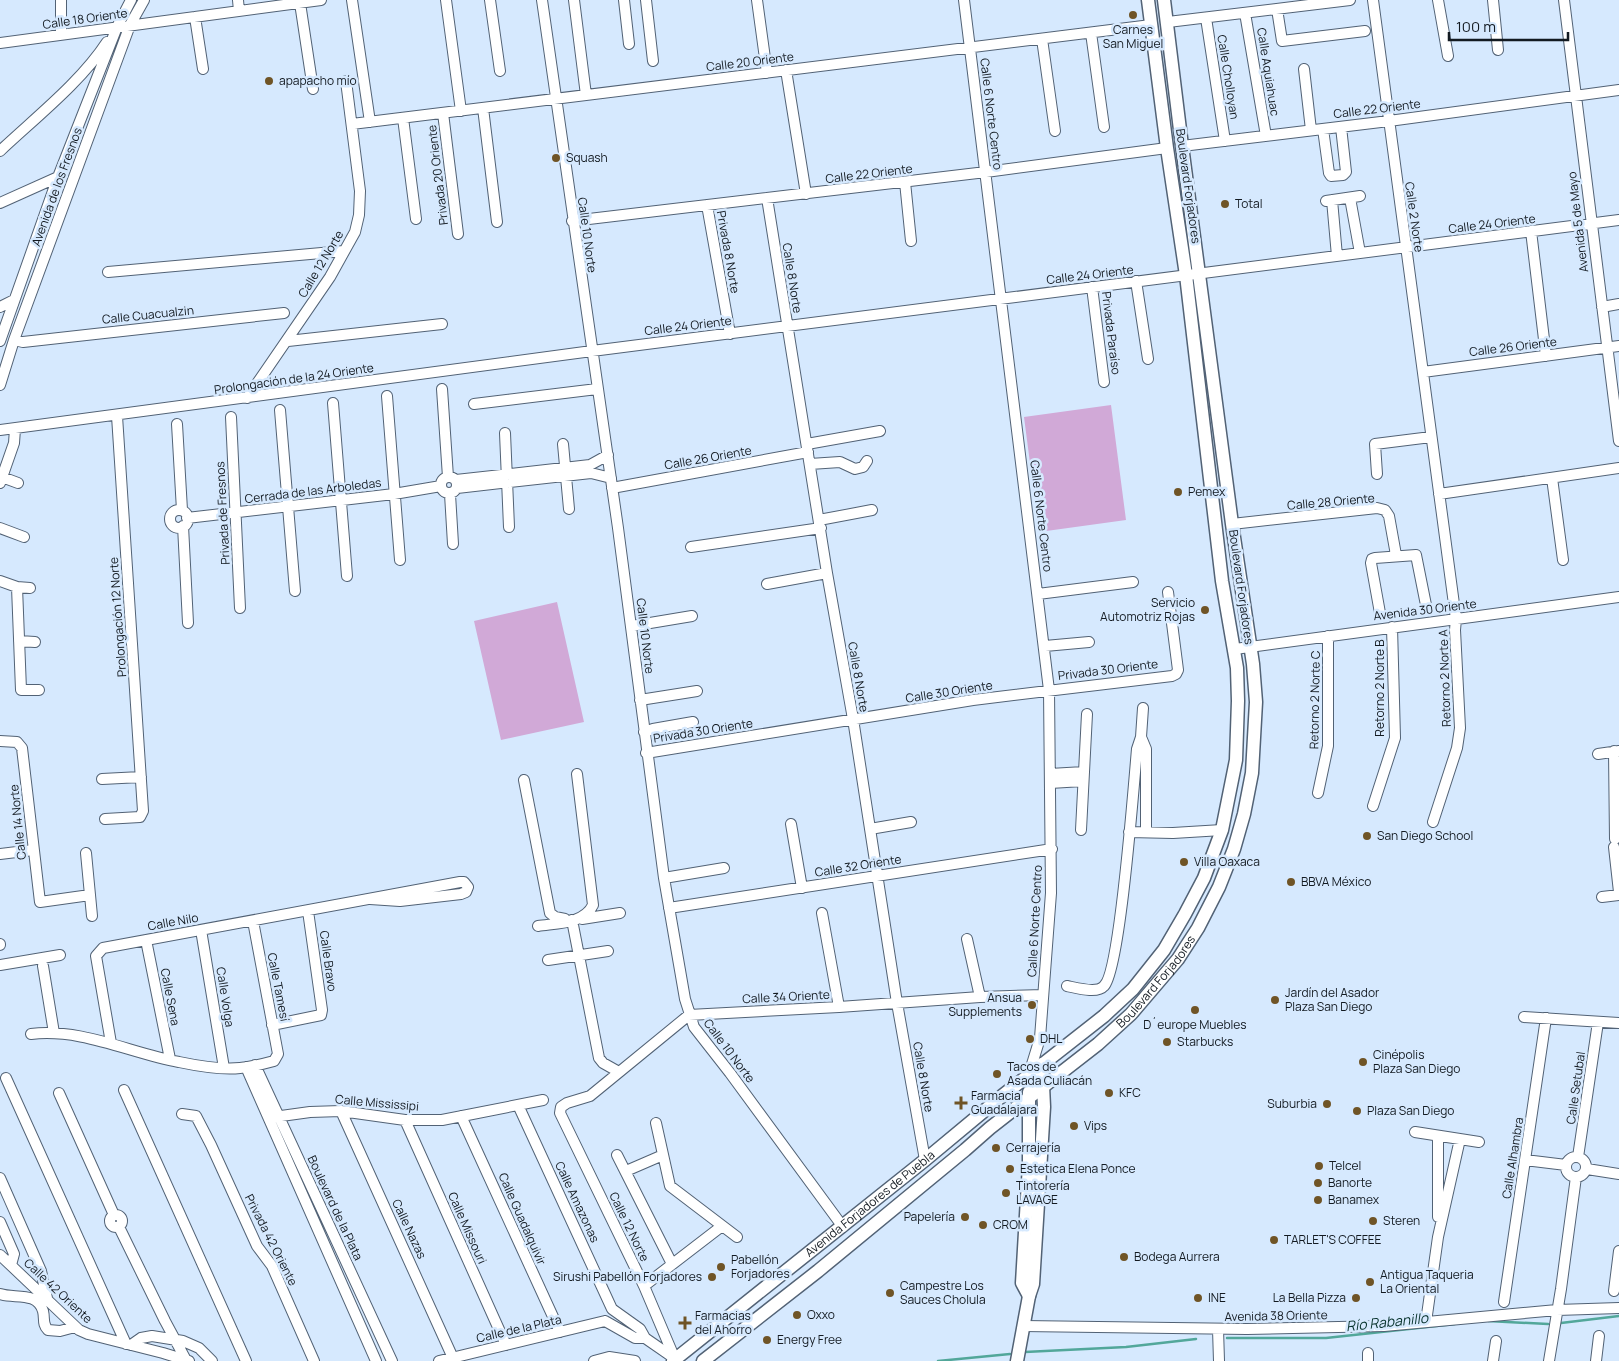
<svg xmlns="http://www.w3.org/2000/svg" width="1619" height="1361" font-family="Manrope,sans-serif">
  <style>
    .green { fill: #d1a9d7 }
    .lines { fill: none; stroke-linecap: round; stroke-linejoin: round }
    .stream { stroke: #52a79a; stroke-width: 2.5 }
    .minor-casing { stroke: #526275; stroke-width: 12 }
    .major-casing { stroke: #526275; stroke-width: 15 }
    .minor { stroke: #fff; stroke-width: 10 }
    .major { stroke: #fff; stroke-width: 12 }
    .poi-dot { fill: #6f5426; stroke: #d6e9fe; stroke-width: 2 }
    .labels { text-anchor: middle; stroke-width: 5; stroke-linejoin: round; paint-order: stroke }
    .street-label { font-size: 12px; fill: #131a21; stroke: #d6e9fe }
    .poi-label { font-size: 12px; fill: #131a21; stroke: #d6e9fe; text-anchor: start }
    .water-label { font-size: 14px; font-style: italic; fill: #07322c; stroke: #d6e9fe }
  </style>
  <rect width="100%" height="100%" fill="#d6e9fe"/>
  <path class="green" d="M1111 405 1126 520 1039 532 1024 417Z
    M557 602 584 722 501 740 474 621Z"/>
  <g class="lines">
    <path class="stream" d="M1488 1321 1548 1324
      M1561 1323 1619 1316
      M1227 1338H1326L1455 1324
      M1025 1352 1126 1347 1196 1339
      M938 1361 1010 1354"/>
    <defs>
      <path id="minor" d="M238 0 239 11
        M352 0 370 122
        M446 0 461 111
        M490 0 500 71
        M542 0 618 528 664 878 685 999 694 1027 730 1073 843 1227
        M574 0 586 95
        M624 0 629 44
        M646 0 653 61
        M757 0 767 73
        M964 0 1049 690 1051 893 1040 1038 1029 1074
        M1373 0 1456 619 1455 630 1460 728 1457 748 1433 822
        M1438 0 1448 56
        M1493 0 1498 50
        M1564 0 1619 441
        M300 3 313 89
        M1277 9 1282 41 1365 31
        M1245 13 1266 136
        M195 17 203 69
        M1206 18 1225 141
        M1168 22 1350 0
        M1091 33 1104 127
        M61 35V0
        M1042 39 1055 131
        M0 43 321 0
        M1304 69 1311 130
        M786 70 806 194
        M483 108 497 222
        M443 113 458 234
        M403 118 416 219
        M352 124 1151 25
        M1323 129 1329 173 1331 176 1343 175 1346 172 1341 127
        M1182 146 1389 121 1619 90
        M0 151C35 118 81 82 107 42
        M905 182 911 241
        M767 198 827 573 853 719 897 1003 925 1160
        M1350 198 1360 253
        M1332 200 1337 256
        M1326 201 1360 196
        M0 203 58 177
        M707 205 730 334
        M572 221 986 172 1167 148
        M1531 231 1546 356
        M108 272 344 251
        M1136 281 1148 359
        M1092 287 1104 382
        M0 307 14 300
        M1602 307 1619 304
        M14 340 23 342 284 313
        M0 341 58 177 117 27 131 0
        M288 341 442 324
        M1423 372 1619 346
        M0 385 14 340 130 25 144 0
        M442 389 448 477
        M387 396 400 560
        M247 398 330 277 355 232 359 215 360 191 346 81
        M333 403 347 576
        M474 404 597 389
        M280 410 295 591
        M231 417 240 608
        M177 424 182 510
        M0 430 592 351 1619 220
        M505 433 509 527
        M563 444 569 509
        M807 444 880 431
        M810 464 840 462 855 469 863 467 867 461
        M1377 474 1375 444 1431 437
        M441 485a8 8 0 1 1 16 0a8 8 0 1 1-16 0Z
        M2 477 18 483
        M1552 478 1563 560
        M456 480 590 465 608 455
        M0 483 14 443 15 429
        M457 488 591 473 611 478
        M612 488 808 452
        M450 494 453 544
        M1439 494 1619 468
        M170 519a9 9 0 1 1 18 0a9 9 0 1 1-18 0Z
        M187 518 394 494 441 486
        M819 520 872 510
        M1232 524 1377 508 1385 510 1389 516 1396 555
        M183 526 188 623
        M0 528 24 537
        M691 547 821 528
        M0 581 17 587 30 588
        M767 584 827 573
        M17 587 21 690H39
        M1038 594 1133 582
        M1380 613 1371 563 1372 559 1375 558 1416 555 1426 605
        M632 626 692 616
        M19 641 35 642
        M1045 646 1089 642
        M1235 649 1619 597
        M640 700 697 691
        M644 732 653 729 693 722
        M1141 737 1146 749V832
        M0 741 17 742 22 748 40 902 90 895
        M1614 751 1615 839
        M646 753 973 700 1172 676 1176 674 1178 670 1168 592
        M1598 754 1619 751
        M1050 774 1084 772
        M102 779 141 777
        M524 780 550 913 555 917 565 919
        M1050 783 1083 781
        M1318 793 1328 746V636
        M1373 806 1395 738 1392 627
        M105 819 140 817 143 811 117 416
        M791 824 802 888
        M870 829 911 822
        M1081 830 1087 714
        M1129 832 1173 833 1222 830
        M1614 847 1619 892
        M86 853 92 916
        M0 854 33 850
        M664 878 724 868
        M1602 897 1619 895
        M669 908 1052 849
        M822 913 839 1007
        M582 919 620 913
        M572 920 599 1058 603 1063 619 1072
        M538 926C557 923 584 924 593 905L577 774
        M201 930 224 1068
        M967 939 980 997
        M146 940 170 1059
        M0 944V945
        M548 960 608 951
        M0 965 60 955
        M43 966 54 1033
        M1067 986C1077 988 1097 994 1104 986 1120 971 1134 782 1137 749L1141 737 1143 708
        M1524 1017 1619 1023
        M272 1025 321 1015 322 1010 308 911
        M31 1034C82 1028 130 1053 179 1062 198 1066 221 1070 240 1068 251 1067 263 1064 274 1061L278 1054 253 921
        M111 1043 96 956 103 948 460 882H464L468 887 466 892 461 894 400 901 370 899
        M255 1065 392 1361
        M246 1067 376 1361
        M6 1078 126 1344
        M124 1090 246 1361
        M59 1093 114 1215
        M518 1105 612 1309 640 1329 645 1338 674 1358
        M341 1111 453 1358
        M182 1114 196 1116 211 1145 257 1246 272 1266 314 1361
        M461 1116 560 1332
        M274 1117 310 1112 341 1111 405 1120H442L543 1100
        M405 1120 506 1345
        M656 1123 670 1186 737 1237
        M1415 1132 1479 1142
        M1438 1136V1217
        M617 1155 672 1264
        M1566 1167a10 10 0 1 1 20 0a10 10 0 1 1-20 0Z
        M1578 1157 1598 1022
        M1525 1160 1566 1165
        M1587 1169 1619 1174
        M626 1171 663 1155
        M0 1178 41 1271 47 1298
        M110 1221a6 6 0 1 1 12 0a6 6 0 1 1-12 0Z
        M0 1222 14 1254 11 1265
        M119 1227 165 1321 186 1360
        M0 1255 79 1330 88 1334 163 1353 189 1361
        M644 1286 722 1226
        M1614 1291 1619 1251
        M0 1294C14 1299 37 1291 43 1311 45 1319 42 1324 48 1330L60 1331 75 1327
        M1504 1302 1546 1018
        M605 1321 635 1338H645
        M1426 1322 1438 1237 1460 1139
        M1023 1326 1247 1329 1384 1326 1557 1310 1619 1308
        M1218 1329 1219 1361
        M131 1345 141 1338 152 1336 183 1341 199 1348 212 1361
        M1368 1353V1361
        M675 1359 644 1286 560 1113 561 1107 567 1103 590 1096 689 1015 839 1007 980 997 1043 995
        M439 1361 605 1321
        M594 1361 609 1357 635 1361
        M1493 1361 1496 1341
        M1549 1361 1561 1289 1576 1177
        M1596 1361 1599 1336"/>
      <g id="major">
        <path d="M1029 1296 1022 1283 1029 1164V1092"/>
        <path id="s1" d="M673 1361 925 1160 1002 1096 1104 1016 1133 989 1164 950 1185 914 1204 878 1222 830 1236 760 1238 701 1237 668 1222 581 1186 275 1167 148 1148 0"/>
        <path id="s2" d="M703 1361 818 1271 965 1150 990 1128 1098 1044 1131 1014 1178 959 1198 928 1219 887 1234 849 1244 814 1252 773 1256 702 1253 664 1232 524 1182 146 1164 0"/>
        <path d="M1017 1361 1029 1296 1033 1284 1044 1107 1042 1064"/>
      </g>
    </defs>
    <use href="#minor" class="minor-casing"/>
    <use href="#major" class="major-casing"/>
    <use href="#minor" class="minor"/>
    <use href="#major" class="major"/>
  </g>
  <g class="poi-dot">
    <circle cx="1133" cy="15" r="5"/>
    <circle cx="269" cy="81" r="5"/>
    <circle cx="556" cy="158" r="5"/>
    <circle cx="1225" cy="204" r="5"/>
    <circle cx="1178" cy="492" r="5"/>
    <circle cx="1205" cy="610" r="5"/>
    <circle cx="1367" cy="836" r="5"/>
    <circle cx="1184" cy="862" r="5"/>
    <circle cx="1291" cy="882" r="5"/>
    <circle cx="1275" cy="1000" r="5"/>
    <circle cx="1032" cy="1005" r="5"/>
    <circle cx="1195" cy="1010" r="5"/>
    <circle cx="1030" cy="1039" r="5"/>
    <circle cx="1167" cy="1042" r="5"/>
    <circle cx="1363" cy="1062" r="5"/>
    <circle cx="997" cy="1074" r="5"/>
    <circle cx="1109" cy="1093" r="5"/>
    <path d="M958.5 1095.5h5v5h5v5h-5v5h-5v-5h-5v-5h5z"/>
    <circle cx="1327" cy="1104" r="5"/>
    <circle cx="1357" cy="1111" r="5"/>
    <circle cx="1074" cy="1126" r="5"/>
    <circle cx="996" cy="1148" r="5"/>
    <circle cx="1319" cy="1166" r="5"/>
    <circle cx="1010" cy="1169" r="5"/>
    <circle cx="1318" cy="1183" r="5"/>
    <circle cx="1006" cy="1193" r="5"/>
    <circle cx="1318" cy="1200" r="5"/>
    <circle cx="965" cy="1217" r="5"/>
    <circle cx="1373" cy="1221" r="5"/>
    <circle cx="983" cy="1225" r="5"/>
    <circle cx="1274" cy="1240" r="5"/>
    <circle cx="1124" cy="1257" r="5"/>
    <circle cx="721" cy="1267" r="5"/>
    <circle cx="712" cy="1277" r="5"/>
    <circle cx="1370" cy="1282" r="5"/>
    <circle cx="890" cy="1293" r="5"/>
    <circle cx="1198" cy="1298" r="5"/>
    <circle cx="1356" cy="1298" r="5"/>
    <circle cx="797" cy="1315" r="5"/>
    <path d="M682.5 1315.5h5v5h5v5h-5v5h-5v-5h-5v-5h5z"/>
    <circle cx="767" cy="1340" r="5"/>
  </g>
  <g class="labels">
    <g class="street-label">
      <text transform="translate(85 19) rotate(-8)" y="4">Calle 18 Oriente</text>
      <text transform="translate(750 62) rotate(-7)" y="4">Calle 20 Oriente</text>
      <text transform="translate(1268 72) rotate(81)" y="4">Calle Aquiahuac</text>
      <text transform="translate(1228 77) rotate(81)" y="4">Calle Cholloyan</text>
      <text transform="translate(1377 109) rotate(-7)" y="4">Calle 22 Oriente</text>
      <text transform="translate(991 114) rotate(83)" y="4">Calle 6 Norte Centro</text>
      <text transform="translate(869 174) rotate(-7)" y="4">Calle 22 Oriente</text>
      <text transform="translate(438 175) rotate(-97)" y="4">Privada 20 Oriente</text>
      <text transform="translate(1188 186) rotate(82)" y="4">Boulevard Forjadores</text>
      <text transform="translate(57 187) rotate(-70)" y="4">Avenida de los Fresnos</text>
      <text transform="translate(1414 217) rotate(82)" y="4">Calle 2 Norte</text>
      <text transform="translate(1578 222) rotate(-97)" y="4">Avenida 5 de Mayo</text>
      <text transform="translate(1492 224) rotate(-7)" y="4">Calle 24 Oriente</text>
      <text transform="translate(587 235) rotate(82)" y="4">Calle 10 Norte</text>
      <text transform="translate(728 252) rotate(80)" y="4">Privada 8 Norte</text>
      <text transform="translate(321 264) rotate(-59)" y="4">Calle 12 Norte</text>
      <text transform="translate(1090 275) rotate(-7)" y="4">Calle 24 Oriente</text>
      <text transform="translate(792 278) rotate(81)" y="4">Calle 8 Norte</text>
      <text transform="translate(148 315) rotate(-6)" y="4">Calle Cuacualzin</text>
      <text transform="translate(688 326) rotate(-7)" y="4">Calle 24 Oriente</text>
      <text transform="translate(1111 333) rotate(83)" y="4">Privada Paraíso</text>
      <text transform="translate(1513 347) rotate(-7)" y="4">Calle 26 Oriente</text>
      <text transform="translate(294 379) rotate(-8)" y="4">Prolongación de la 24 Oriente</text>
      <text transform="translate(708 458) rotate(-10)" y="4">Calle 26 Oriente</text>
      <text transform="translate(313 491) rotate(-7)" y="4">Cerrada de las Arboledas</text>
      <text transform="translate(1331 502) rotate(-5)" y="4">Calle 28 Oriente</text>
      <text transform="translate(223 513) rotate(-93)" y="4">Privada de Fresnos</text>
      <text transform="translate(1041 516) rotate(83)" y="4">Calle 6 Norte Centro</text>
      <text transform="translate(1241 587) rotate(82)" y="4">Boulevard Forjadores</text>
      <text transform="translate(1425 610) rotate(-7)" y="4">Avenida 30 Oriente</text>
      <text transform="translate(118 617) rotate(-94)" y="4">Prolongación 12 Norte</text>
      <text transform="translate(645 636) rotate(83)" y="4">Calle 10 Norte</text>
      <text transform="translate(1108 670) rotate(-7)" y="4">Privada 30 Oriente</text>
      <text transform="translate(858 677) rotate(80)" y="4">Calle 8 Norte</text>
      <text transform="translate(1445 678) rotate(-92)" y="4">Retorno 2 Norte A</text>
      <text transform="translate(1380 688) rotate(-90)" y="4">Retorno 2 Norte B</text>
      <text transform="translate(949 692) rotate(-9)" y="4">Calle 30 Oriente</text>
      <text transform="translate(1315 700) rotate(-89)" y="4">Retorno 2 Norte C</text>
      <text transform="translate(703 731) rotate(-9)" y="4">Privada 30 Oriente</text>
      <text transform="translate(18 822) rotate(-96)" y="4">Calle 14 Norte</text>
      <text transform="translate(858 866) rotate(-9)" y="4">Calle 32 Oriente</text>
      <text transform="translate(1035 921) rotate(-87)" y="4">Calle 6 Norte Centro</text>
      <text transform="translate(173 922) rotate(-10)" y="4">Calle Nilo</text>
      <text transform="translate(328 961) rotate(82)" y="4">Calle Bravo</text>
      <text dy="4" stroke="none"><textPath href="#s2" startOffset="592">Boulevard Forjadores</textPath></text>
      <text transform="translate(278 987) rotate(79)" y="4">Calle Tamesí</text>
      <text transform="translate(170 997) rotate(79)" y="4">Calle Sena</text>
      <text transform="translate(225 997) rotate(81)" y="4">Calle Volga</text>
      <text transform="translate(786 997) rotate(-3)" y="4">Calle 34 Oriente</text>
      <text transform="translate(729 1051) rotate(53)" y="4">Calle 10 Norte</text>
      <text transform="translate(923 1077) rotate(80)" y="4">Calle 8 Norte</text>
      <text transform="translate(1576 1088) rotate(-82)" y="4">Calle Setubal</text>
      <text transform="translate(377 1103) rotate(5)" y="4">Calle Mississipi</text>
      <text transform="translate(1513 1158) rotate(-81)" y="4">Calle Alhambra</text>
      <text transform="translate(577 1202) rotate(65)" y="4">Calle Amazonas</text>
      <text dy="4" stroke="none"><textPath href="#s1" startOffset="252">Avenida Forjadores de Puebla</textPath></text>
      <text transform="translate(335 1208) rotate(65)" y="4">Boulevard de la Plata</text>
      <text transform="translate(522 1219) rotate(66)" y="4">Calle Guadalquivir</text>
      <text transform="translate(629 1227) rotate(64)" y="4">Calle 12 Norte</text>
      <text transform="translate(467 1228) rotate(66)" y="4">Calle Missouri</text>
      <text transform="translate(409 1229) rotate(65)" y="4">Calle Nazas</text>
      <text transform="translate(271 1240) rotate(63)" y="4">Privada 42 Oriente</text>
      <text transform="translate(58 1291) rotate(43)" y="4">Calle 42 Oriente</text>
      <text transform="translate(1276 1316) rotate(-1)" y="4">Avenida 38 Oriente</text>
      <text transform="translate(519 1329) rotate(-13)" y="4">Calle de la Plata</text>
    </g>
    <g class="poi-label">
      <text x="1133" y="34" text-anchor="middle">Carnes<tspan x="1133" dy="14">San Miguel</tspan></text>
      <text x="279" y="85">apapacho mío</text>
      <text x="566" y="162">Squash</text>
      <text x="1235" y="208">Total</text>
      <text x="1188" y="496">Pemex</text>
      <text x="1195" y="607" text-anchor="end">Servicio<tspan x="1195" dy="14">Automotriz Rojas</tspan></text>
      <text x="1377" y="840">San Diego School</text>
      <text x="1194" y="866">Villa Oaxaca</text>
      <text x="1301" y="886">BBVA México</text>
      <text x="1285" y="997">Jardín del Asador<tspan x="1285" dy="14">Plaza San Diego</tspan></text>
      <text x="1022" y="1002" text-anchor="end">Ansua<tspan x="1022" dy="14">Supplements</tspan></text>
      <text x="1195" y="1029" text-anchor="middle">D´europe Muebles</text>
      <text x="1040" y="1043">DHL</text>
      <text x="1177" y="1046">Starbucks</text>
      <text x="1373" y="1059">Cinépolis<tspan x="1373" dy="14">Plaza San Diego</tspan></text>
      <text x="1007" y="1071">Tacos de<tspan x="1007" dy="14">Asada Culiacán</tspan></text>
      <text x="1119" y="1097">KFC</text>
      <text x="971" y="1100">Farmacia<tspan x="971" dy="14">Guadalajara</tspan></text>
      <text x="1317" y="1108" text-anchor="end">Suburbia</text>
      <text x="1367" y="1115">Plaza San Diego</text>
      <text x="1084" y="1130">Vips</text>
      <text x="1006" y="1152">Cerrajería</text>
      <text x="1329" y="1170">Telcel</text>
      <text x="1020" y="1173">Estetica Elena Ponce</text>
      <text x="1328" y="1187">Banorte</text>
      <text x="1016" y="1190">Tintorería<tspan x="1016" dy="14">LAVAGE</tspan></text>
      <text x="1328" y="1204">Banamex</text>
      <text x="955" y="1221" text-anchor="end">Papelería</text>
      <text x="1383" y="1225">Steren</text>
      <text x="993" y="1229">CROM</text>
      <text x="1284" y="1244">TARLET'S COFFEE</text>
      <text x="1134" y="1261">Bodega Aurrera</text>
      <text x="731" y="1264">Pabellón<tspan x="731" dy="14">Forjadores</tspan></text>
      <text x="1380" y="1279">Antigua Taqueria<tspan x="1380" dy="14">La Oriental</tspan></text>
      <text x="702" y="1281" text-anchor="end">Sirushi Pabellón Forjadores</text>
      <text x="900" y="1290">Campestre Los<tspan x="900" dy="14">Sauces Cholula</tspan></text>
      <text x="1208" y="1302">INE</text>
      <text x="1346" y="1302" text-anchor="end">La Bella Pizza</text>
      <text x="807" y="1319">Oxxo</text>
      <text x="695" y="1320">Farmacias<tspan x="695" dy="14">del Ahorro</tspan></text>
      <text x="777" y="1344">Energy Free</text>
    </g>
    <g class="water-label">
      <text transform="translate(1387 1322) rotate(-6)" y="5">Río Rabanillo</text>
    </g>
  </g>
  <path d="M1449 32v8h119v-8" fill="none" stroke="#131a21" stroke-width="2.5"/>
  <text x="1456" y="32" font-size="15" fill="#131a21" stroke="#d6e9fe" stroke-width="4" paint-order="stroke">100 m</text>
</svg>
